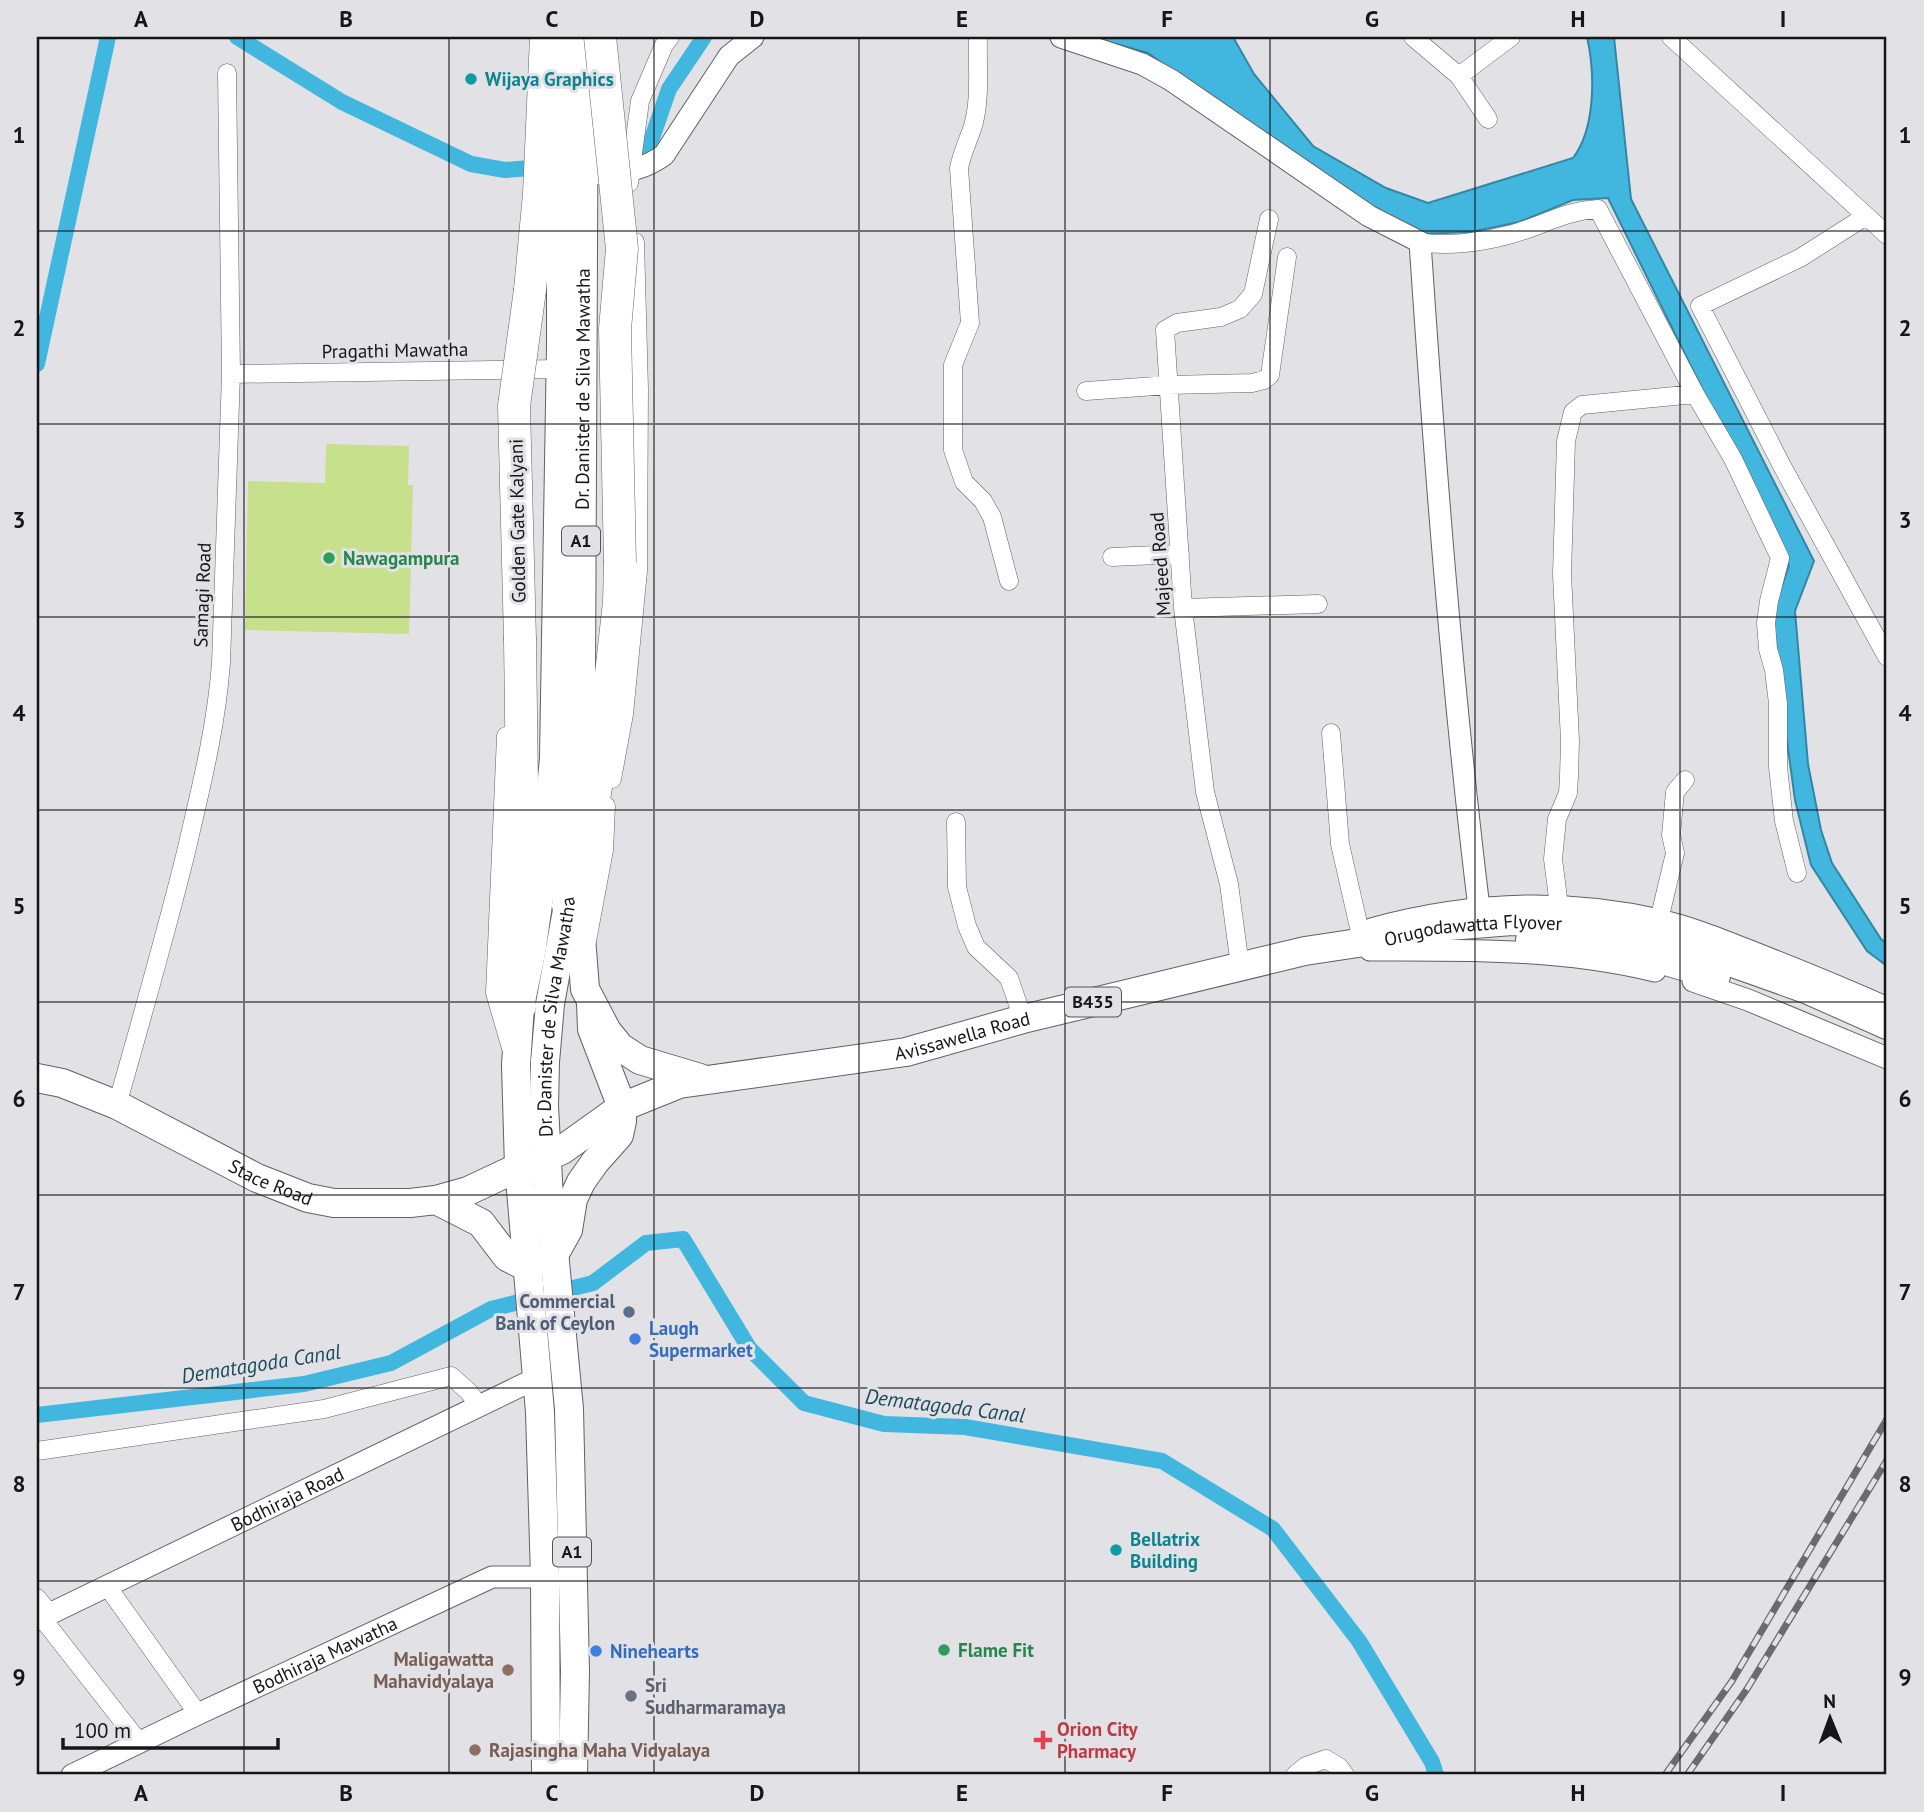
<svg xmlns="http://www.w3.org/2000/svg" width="1924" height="1812" font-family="'PT Sans',sans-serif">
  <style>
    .green { fill: #c6e08b }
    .water { fill: #41b7e0; stroke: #3487a4; stroke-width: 2 }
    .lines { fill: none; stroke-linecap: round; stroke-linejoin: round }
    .canal { stroke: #41b7e0; stroke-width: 16 }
    .minor-casing { stroke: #616164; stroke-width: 19 }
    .tertiary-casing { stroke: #616164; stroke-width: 23 }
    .primary-casing { stroke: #616164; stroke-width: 30 }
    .trunk-casing { stroke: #616164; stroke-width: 30 }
    .motorway-casing { stroke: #616164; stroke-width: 33 }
    .minor { stroke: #fff; stroke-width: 18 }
    .tertiary { stroke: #fff; stroke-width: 21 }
    .primary { stroke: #fff; stroke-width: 28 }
    .trunk { stroke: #fff; stroke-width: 28 }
    .motorway { stroke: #fff; stroke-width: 32 }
    .rail-casing { stroke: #6b6b6e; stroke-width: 7 }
    .rail { stroke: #e2e2e6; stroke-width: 4.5; stroke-dasharray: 13; stroke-linecap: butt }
    .motorway-bridge-casing { stroke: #616164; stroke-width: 33; stroke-linecap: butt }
    .motorway-bridge { stroke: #fff; stroke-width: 32 }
    .grid { fill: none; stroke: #161618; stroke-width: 2; stroke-opacity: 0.55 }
    .culture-dot { fill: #0f9aa8; stroke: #e2e2e6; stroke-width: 2.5 }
    .leisure-dot { fill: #2e9e5b; stroke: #e2e2e6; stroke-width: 2.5 }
    .service-dot { fill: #5c6f8a; stroke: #e2e2e6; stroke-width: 2.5 }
    .shop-dot { fill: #3f7fe0; stroke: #e2e2e6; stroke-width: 2.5 }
    .education-dot { fill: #8d6e63; stroke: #e2e2e6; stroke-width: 2.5 }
    .worship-dot { fill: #6b7280; stroke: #e2e2e6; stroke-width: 2.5 }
    .health-dot { fill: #e0444e; stroke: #e2e2e6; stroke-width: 2.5 }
    .labels { text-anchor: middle; stroke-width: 6; stroke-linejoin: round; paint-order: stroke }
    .shield { fill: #e2e2e6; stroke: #535356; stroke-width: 2 }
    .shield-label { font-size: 18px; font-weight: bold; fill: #161618 }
    .culture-label { font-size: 19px; font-weight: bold; fill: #0d838f; stroke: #e2e2e6; text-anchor: start }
    .street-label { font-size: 19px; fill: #161618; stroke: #e2e2e6 }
    .leisure-label { font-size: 19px; font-weight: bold; fill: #27864d; stroke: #e2e2e6; text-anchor: start }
    .service-label { font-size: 19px; font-weight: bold; fill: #4e5e75; stroke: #e2e2e6; text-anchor: end }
    .shop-label { font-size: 19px; font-weight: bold; fill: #366cbe; stroke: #e2e2e6; text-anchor: start }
    .education-label { font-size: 19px; font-weight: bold; fill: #785e54; stroke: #e2e2e6; text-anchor: end }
    .worship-label { font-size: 19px; font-weight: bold; fill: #5b616d; stroke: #e2e2e6; text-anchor: start }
    .health-label { font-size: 19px; font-weight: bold; fill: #be3a42; stroke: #e2e2e6; text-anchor: start }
    .water-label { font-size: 21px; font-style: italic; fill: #1b4b5d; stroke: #e2e2e6 }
    .neatline { fill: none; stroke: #161618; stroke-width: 2.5 }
    .grid-label { font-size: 23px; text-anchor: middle; font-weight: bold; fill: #161618 }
  </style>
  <rect width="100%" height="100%" fill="#e2e2e6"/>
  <path class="green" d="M326 444 409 446 408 485H413L409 634 245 630 248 481 325 483Z"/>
  <path class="water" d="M1091 37H1233L1254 74 1313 146 1386 188 1428 203 1573 158C1596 128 1595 72 1587 37H1614L1631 199 1814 561 1795 611 1808 764 1821 830 1832 863 1881 939 1887 944V966L1867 951 1811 865 1795 800 1773 638V612L1789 565 1608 198 1573 200 1519 222 1471 232 1418 234 1297 164 1148 53Z"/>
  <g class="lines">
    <path class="canal" d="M237 37 342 102 471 164 505 170 544 167
      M623 160 640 158 651 141 669 89 704 37
      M37 364 108 37
      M37 1415 304 1384 391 1363 491 1309 593 1283 646 1243 683 1239 749 1348 804 1403 884 1424 965 1427 1162 1461 1273 1529 1359 1641 1432 1762 1436 1775"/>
    <defs>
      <path id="minor" d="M978 37C977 66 981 98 973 126 968 141 962 153 959 168L970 323 953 365V450L964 482 983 501 992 517 1009 581
        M1413 37 1459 76 1488 119
        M1671 37 1887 235
        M1459 76 1511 37
        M629 183 640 101 664 45 670 37
        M1866 216 1800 258 1700 306 1782 466 1887 657
        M1420 242C1447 247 1482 242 1508 235 1541 227 1562 211 1598 209L1695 394 1733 459 1780 558 1769 601 1766 623 1768 649 1774 670 1778 704V767L1784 821 1797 873
        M231 374 560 369
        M1086 391 1169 385 1252 383 1264 380 1270 375 1287 257
        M1112 557 1180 554
        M1183 608 1318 604
        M1331 733 1340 844 1360 932
        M506 736 495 993 511 1048
        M612 779 624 714 638 571 639 389 635 242
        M956 822 957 887 967 926 976 947 1009 978 1023 1019
        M1559 906 1553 859 1557 819 1568 793 1569 776 1570 741 1562 574 1566 441 1573 412 1582 405 1695 394
        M1659 920 1675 853 1671 835 1675 792 1685 780
        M587 941 604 850 606 806
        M1240 966 1229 884 1205 792 1183 608 1165 330 1177 323 1221 317 1240 309 1253 294 1269 219
        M117 1105C141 1021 165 937 186 852 201 787 216 729 221 663L231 374 227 73
        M37 1451 324 1409 451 1376 469 1392 479 1406
        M107 1586 198 1714
        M37 1598 50 1614
        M42 1618 139 1742
        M1295 1775 1306 1766 1326 1759 1339 1767 1345 1775"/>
      <g id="tertiary">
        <path d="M1061 37 1142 64 1171 80 1369 216 1420 242C1435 465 1452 687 1479 908"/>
        <path d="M603 175C626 172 645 169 664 155L729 56 753 37"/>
        <path d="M1371 929C1465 903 1563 898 1659 920 1694 928 1727 942 1760 955 1803 972 1845 989 1887 1008"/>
        <path d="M1370 950C1467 950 1561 948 1655 971"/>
        <path d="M1693 981 1748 1000 1887 1058"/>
        <path id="s1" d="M37 1620 537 1378"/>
        <path id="s2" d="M72 1775 198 1714 492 1577H545"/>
      </g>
      <g id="primary">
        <path d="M568 905 579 927 581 937 585 989 607 1031 620 1047 640 1060 700 1078"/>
        <path d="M1530 940 1619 947 1716 976"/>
        <path id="s3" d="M37 1078 62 1083 117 1105 257 1178 308 1198 334 1203H410L436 1200 468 1191 519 1167 547 1157 562 1150 622 1107 679 1084 906 1052 1023 1019 1305 951 1391 938 1436 927 1512 921 1577 924 1674 942 1806 989 1887 1025"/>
        <path d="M554 1255 568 1230 573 1199 581 1182 595 1162 619 1135 622 1121V1107L592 1029 591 1003"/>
      </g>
      <g id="trunk">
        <path d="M436 1200 481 1223 507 1257 529 1268"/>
        <path d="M546 1775 545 1577 540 1412 519 1167 516 1065 520 1006 531 953 543 870 554 758 561 346V37"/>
        <path id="s4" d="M573 1775 575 1671 569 1409 549 1199 544 1106 545 1062 550 1004 568 905 564 885 581 678 584 37"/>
      </g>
      <path id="motorway" d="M530 290 539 194 546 37
        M520 640 522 786 511 942 520 1006
        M568 905 580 887 596 787 611 674 619 602 620 563"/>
    </defs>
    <use href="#minor" class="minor-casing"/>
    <use href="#tertiary" class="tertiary-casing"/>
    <use href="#primary" class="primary-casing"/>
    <use href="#trunk" class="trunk-casing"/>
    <use href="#motorway" class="motorway-casing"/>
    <use href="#minor" class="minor"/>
    <use href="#tertiary" class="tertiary"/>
    <use href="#primary" class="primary"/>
    <use href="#trunk" class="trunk"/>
    <use href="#motorway" class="motorway"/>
    <defs>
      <path id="rail" d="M1665 1775 1732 1681 1887 1419
        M1687 1775 1747 1689 1887 1460"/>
    </defs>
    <use href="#rail" class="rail-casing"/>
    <use href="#rail" class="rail"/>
    <defs>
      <path id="motorway-bridge" d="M600 37 622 249 615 329 620 563
        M520 640 514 406 530 290"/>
    </defs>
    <use href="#motorway-bridge" class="motorway-bridge-casing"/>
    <use href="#motorway-bridge" class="motorway-bridge"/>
  </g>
  <path class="grid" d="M244 37V1775M449 37V1775M654 37V1775M859 37V1775M1065 37V1775M1270 37V1775M1475 37V1775M1680 37V1775M37 231H1887M37 424H1887M37 617H1887M37 810H1887M37 1002H1887M37 1195H1887M37 1388H1887M37 1581H1887"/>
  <g class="culture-dot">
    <circle cx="471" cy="79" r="7"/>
    <circle cx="1116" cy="1550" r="7"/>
  </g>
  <g class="leisure-dot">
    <circle cx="329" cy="558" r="7"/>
    <circle cx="944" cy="1650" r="7"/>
  </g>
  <circle class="service-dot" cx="629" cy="1312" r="7"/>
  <g class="shop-dot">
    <circle cx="635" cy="1339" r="7"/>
    <circle cx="596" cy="1651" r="7"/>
  </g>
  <g class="education-dot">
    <circle cx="508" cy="1670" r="7"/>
    <circle cx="475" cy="1750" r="7"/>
  </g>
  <circle class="worship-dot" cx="631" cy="1696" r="7"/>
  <path class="health-dot" d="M1039.5 1729.5h7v7h7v7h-7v7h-7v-7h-7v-7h7z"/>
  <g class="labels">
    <g class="shield">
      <rect x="562" y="526.5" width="38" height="29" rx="5"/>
      <rect x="1065" y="987.5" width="56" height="29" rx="5"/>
      <rect x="553" y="1537.5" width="38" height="29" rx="5"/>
    </g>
    <g class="shield-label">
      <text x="581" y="547">A1</text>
      <text x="1093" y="1008">B435</text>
      <text x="572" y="1558">A1</text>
    </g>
    <g class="culture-label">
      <text x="485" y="86">Wijaya Graphics</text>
      <text x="1130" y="1546">Bellatrix<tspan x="1130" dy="22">Building</tspan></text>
    </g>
    <g class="street-label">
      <text transform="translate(395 350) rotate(-1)" y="7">Pragathi Mawatha</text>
      <text dy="7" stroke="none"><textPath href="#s4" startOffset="1390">Dr. Danister de Silva Mawatha</textPath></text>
      <text transform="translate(517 521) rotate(-91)" y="7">Golden Gate Kalyani</text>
      <text transform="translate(1160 564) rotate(-94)" y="7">Majeed Road</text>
      <text transform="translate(202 595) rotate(-88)" y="7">Samagi Road</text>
      <text dy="7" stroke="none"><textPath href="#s3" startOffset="1508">Orugodawatta Flyover</textPath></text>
      <text dy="7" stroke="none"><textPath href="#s4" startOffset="760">Dr. Danister de Silva Mawatha</textPath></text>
      <text dy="7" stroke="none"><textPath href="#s3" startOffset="985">Avissawella Road</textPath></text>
      <text dy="7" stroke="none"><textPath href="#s3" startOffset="257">Stace Road</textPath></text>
      <text dy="7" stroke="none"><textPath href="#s1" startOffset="278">Bodhiraja Road</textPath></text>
      <text dy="7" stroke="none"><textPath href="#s2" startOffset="280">Bodhiraja Mawatha</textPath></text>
    </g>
    <g class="leisure-label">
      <text x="343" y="565">Nawagampura</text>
      <text x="958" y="1657">Flame Fit</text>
    </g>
    <g class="service-label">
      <text x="615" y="1308">Commercial<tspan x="615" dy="22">Bank of Ceylon</tspan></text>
    </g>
    <g class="shop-label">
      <text x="649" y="1335">Laugh<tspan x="649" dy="22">Supermarket</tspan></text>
      <text x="610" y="1658">Ninehearts</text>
    </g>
    <g class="education-label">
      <text x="494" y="1666">Maligawatta<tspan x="494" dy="22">Mahavidyalaya</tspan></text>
      <text x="489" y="1757" text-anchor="start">Rajasingha Maha Vidyalaya</text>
    </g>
    <g class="worship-label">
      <text x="645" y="1692">Sri<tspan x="645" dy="22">Sudharmaramaya</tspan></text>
    </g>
    <g class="health-label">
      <text x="1057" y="1736">Orion City<tspan x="1057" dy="22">Pharmacy</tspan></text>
    </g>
    <g class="water-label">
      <text transform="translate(261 1364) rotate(-9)" y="7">Dematagoda Canal</text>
      <text transform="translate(945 1406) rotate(7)" y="7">Dematagoda Canal</text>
    </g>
  </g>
  <rect width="1924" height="1812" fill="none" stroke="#e2e2e6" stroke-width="77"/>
  <g transform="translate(1830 1718) rotate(359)" stroke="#e2e2e6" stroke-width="5" paint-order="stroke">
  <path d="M0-5L12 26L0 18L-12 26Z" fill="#161618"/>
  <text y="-10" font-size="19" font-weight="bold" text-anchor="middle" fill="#161618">N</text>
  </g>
  <path d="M63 1738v10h215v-10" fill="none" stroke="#161618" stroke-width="3.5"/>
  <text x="74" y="1738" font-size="21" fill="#161618" stroke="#e2e2e6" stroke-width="5" paint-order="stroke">100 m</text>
  <rect x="38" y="38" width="1847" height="1735" class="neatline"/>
  <g class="grid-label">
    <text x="141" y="27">A</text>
    <text x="346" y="27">B</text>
    <text x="552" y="27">C</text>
    <text x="757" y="27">D</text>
    <text x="962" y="27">E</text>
    <text x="1167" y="27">F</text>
    <text x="1372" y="27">G</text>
    <text x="1578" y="27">H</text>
    <text x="1783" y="27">I</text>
    <text x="19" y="143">1</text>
    <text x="1905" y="143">1</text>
    <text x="19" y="336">2</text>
    <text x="1905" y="336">2</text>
    <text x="19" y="528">3</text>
    <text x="1905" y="528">3</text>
    <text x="19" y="721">4</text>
    <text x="1905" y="721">4</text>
    <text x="19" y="914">5</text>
    <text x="1905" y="914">5</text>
    <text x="19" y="1107">6</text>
    <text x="1905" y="1107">6</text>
    <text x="19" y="1300">7</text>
    <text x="1905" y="1300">7</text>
    <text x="19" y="1492">8</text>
    <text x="1905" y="1492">8</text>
    <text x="19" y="1685">9</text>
    <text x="1905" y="1685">9</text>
    <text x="141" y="1801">A</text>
    <text x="346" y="1801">B</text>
    <text x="552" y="1801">C</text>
    <text x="757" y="1801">D</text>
    <text x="962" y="1801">E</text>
    <text x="1167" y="1801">F</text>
    <text x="1372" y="1801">G</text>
    <text x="1578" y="1801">H</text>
    <text x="1783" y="1801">I</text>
  </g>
</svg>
